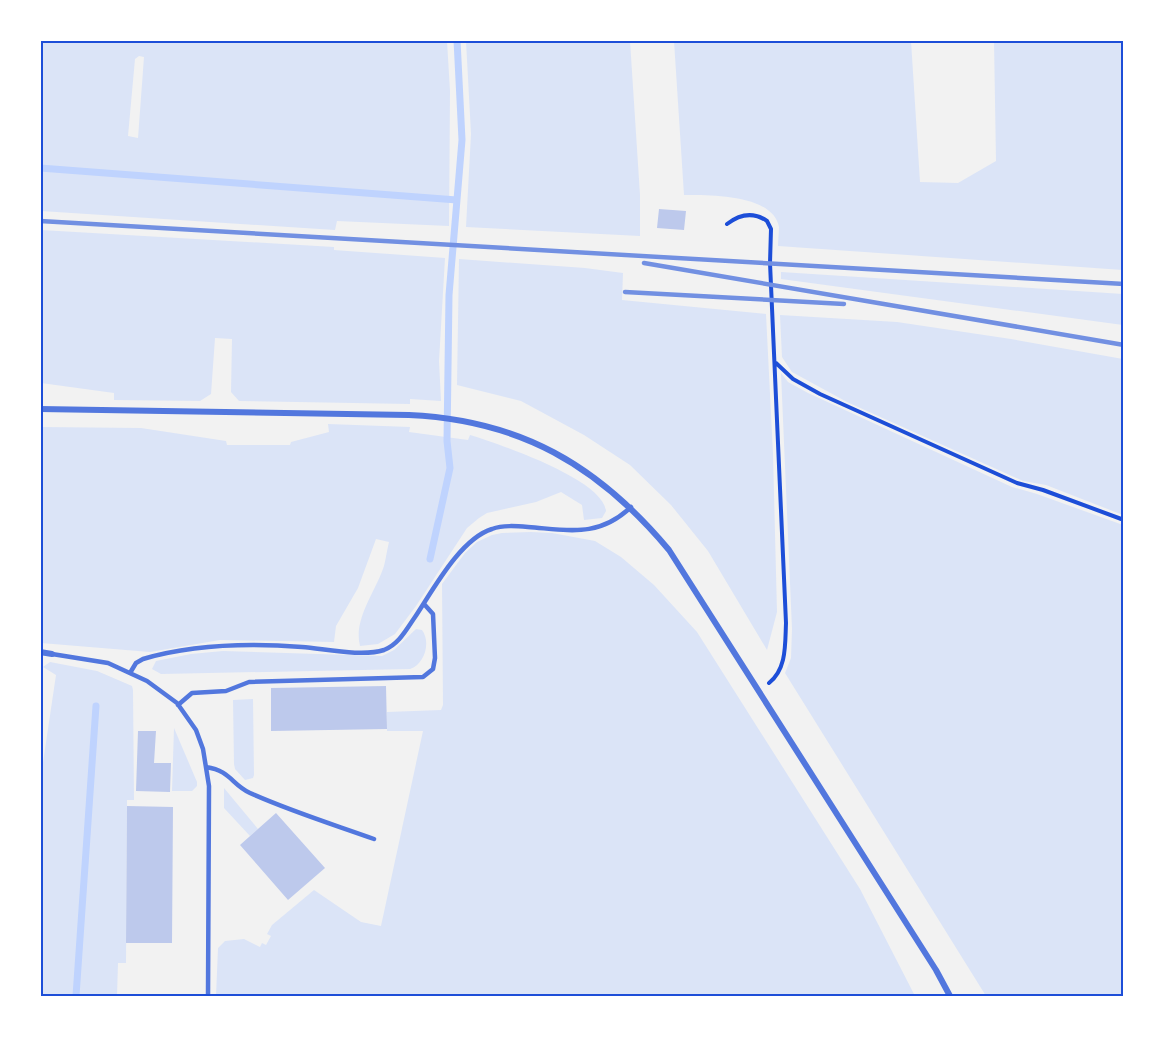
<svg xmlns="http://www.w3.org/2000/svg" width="1164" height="1037" font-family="Literata,serif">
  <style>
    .green { fill: #dbe4f7; fill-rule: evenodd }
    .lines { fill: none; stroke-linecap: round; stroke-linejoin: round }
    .stream { stroke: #bfd3fe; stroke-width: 7 }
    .building { fill: #bdc9ec }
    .path { stroke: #1d4ed8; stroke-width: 4 }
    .service { stroke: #5277de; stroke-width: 4.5 }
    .minor { stroke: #5277de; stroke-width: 6 }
    .rail { stroke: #7290e2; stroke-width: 4.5 }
    .neatline { fill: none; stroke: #1d4ed8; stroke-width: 2 }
  </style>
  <rect width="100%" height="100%" fill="#f2f2f2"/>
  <path class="green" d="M40 41H447L450 91 449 226 337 221 335 230 41 211ZM139 56 144 57 138 138 128 136 135 59Z
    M466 41H630L640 195V236L466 227 471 134Z
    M674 41H911L920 182 958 183 996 161 994 41H1123V270L778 246C778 240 779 233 779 227 773 194 709 195 684 195Z
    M41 230 334 247V250L445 258 439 361 441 401 410 399V404L239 401 231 392 232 339 215 338 211 394 200 401 114 400V393L41 383Z
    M459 259 585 268 623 273 622 300 766 314 773 454 777 612 767 650 708 551 671 505 630 465 584 435 521 401 457 385Z
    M781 272 1123 294V325L781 279Z
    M780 315 897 322 1011 339 1123 359V515L1046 485 1023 481 847 402 792 372 782 357Z
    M781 373 788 382 808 393 1012 487 1037 494 1123 525V996H986L785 673 791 658 792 629Z
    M328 424 410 427 409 432 468 440 470 435C499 444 603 479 606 511L602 518 584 520 582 505 561 492 536 502 487 513 479 518 467 528 416 606 395 634 378 644 360 646C353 619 376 591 384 566 386 558 387 550 389 542L376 539 358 588 336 626 334 642 220 640 150 652 41 643V427L141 428 226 441 227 445H290L291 442 329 432Z
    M531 532 552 533 595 541 621 557 654 585 697 632 860 889 915 996H216L218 948 225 941 244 939 260 947 262 943 266 945 271 936 267 934 272 925 314 890 361 922 381 926 423 731H387V712L441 710 443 705 442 584 465 553 477 542 492 535 502 533Z
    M416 629 422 630C431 642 425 664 410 669L161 674 152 669 156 661 191 654 223 651 382 656 394 650Z
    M50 662 97 671 132 686 133 690 134 800H127L126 963H118L117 996H41V776L56 675 43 667Z
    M253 699 254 775 253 778 245 780 235 769 234 764 233 700Z
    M174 728 197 782V786L192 791H172Z
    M224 788 258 829 250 836 224 808Z"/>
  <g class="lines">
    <path class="stream" d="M40 168 457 200
      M430 559 450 468 447 441 449 295 462 140 457 40
      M76 996 96 706"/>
  </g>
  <path class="building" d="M659 209 686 211 684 230 657 228Z
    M386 686 387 729 271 731V688Z
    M138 731H156L154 763H171L170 792 136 791Z
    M127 806 173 807 172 943H126Z
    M276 813 325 868 288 900 240 845Z"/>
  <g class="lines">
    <path class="path" d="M727 224C740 214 754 212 767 221L771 229 770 263 786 623C785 644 787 669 769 683
      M776 363 793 379 820 394 1017 483 1043 490 1124 520"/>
    <path class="service" d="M52 654 108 663 147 681 177 703 196 730 203 749 209 786 208 996
      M130 673 136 663 143 659C194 644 250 643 302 647 326 649 362 657 384 650 399 644 406 630 415 617 433 590 460 539 492 529 503 525 516 526 528 527 569 530 598 538 631 507
      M178 705 192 693 226 691 249 682 423 677 433 669 435 658 433 614 424 604
      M206 767C231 771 231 784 250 793 290 811 332 824 374 839"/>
    <path class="minor" d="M40 409 409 415C520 420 598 465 669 550L936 970 950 996
      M40 652 52 654"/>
    <path class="rail" d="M40 221 1124 284
      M644 263 1124 345
      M625 292 844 304"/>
  </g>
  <rect width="1164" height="1037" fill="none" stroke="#ffffff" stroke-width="84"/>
  <rect x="42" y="42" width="1080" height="953" class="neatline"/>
</svg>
